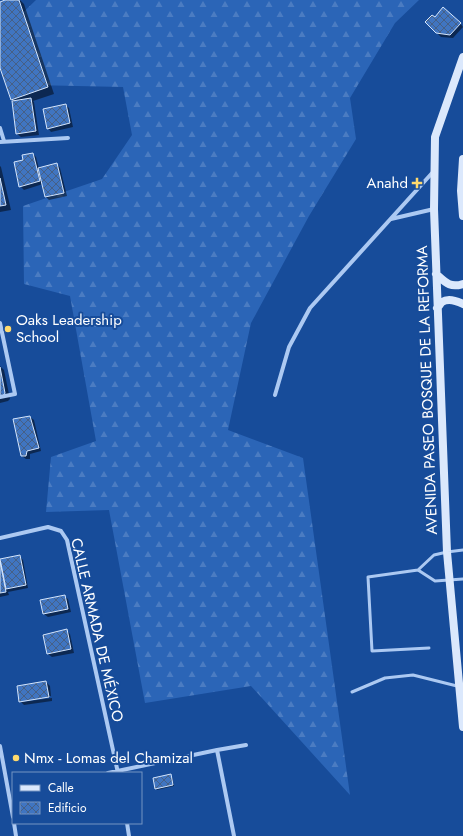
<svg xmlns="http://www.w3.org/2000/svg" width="463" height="836" font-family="Jost,sans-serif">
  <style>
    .forest { fill: url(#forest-firs) }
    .shadow { fill: #0007 }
    .building { fill: url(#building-cross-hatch); stroke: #d4e5fc }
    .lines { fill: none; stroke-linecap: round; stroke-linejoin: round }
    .service { stroke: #acc9f2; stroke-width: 3 }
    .minor { stroke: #acc9f2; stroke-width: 4 }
    .secondary { stroke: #dbe8fc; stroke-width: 8 }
    .poi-dot { fill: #ffda6d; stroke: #174c9a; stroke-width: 1.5 }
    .labels { text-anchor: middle; stroke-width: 4; stroke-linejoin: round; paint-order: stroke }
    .poi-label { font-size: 15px; fill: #fff; stroke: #174c9a; text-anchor: start }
    .street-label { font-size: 15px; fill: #fff; stroke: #174c9a }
  </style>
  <defs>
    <pattern id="forest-firs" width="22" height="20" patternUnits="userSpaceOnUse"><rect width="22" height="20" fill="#2b65b7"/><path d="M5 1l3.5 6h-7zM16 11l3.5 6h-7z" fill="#4b7cc2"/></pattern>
    <pattern id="building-cross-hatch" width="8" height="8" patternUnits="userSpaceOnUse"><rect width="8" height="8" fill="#4075c1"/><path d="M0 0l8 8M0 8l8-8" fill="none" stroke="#466086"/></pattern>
  </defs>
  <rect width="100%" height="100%" fill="#174c9a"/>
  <path class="forest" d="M36 0H419L395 23 350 98 356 139 309 216 251 323 228 430 303 458 350 795 251 686 145 703 109 510 46 512 51 457 96 441 70 296 24 284 23 206 102 179 132 135 123 87 32 85 5 30Z"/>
  <path class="shadow" d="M8 0H20L24 4 54 94 33 101 34 102 39 135 21 137 17 134 13 102 14 101 12 99 0 65V3Z
    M426 22 460 23 463 27 453 38 441 37Z
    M65 105 69 108 73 127 51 132 48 128Z
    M33 154 36 157 39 169 57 164 60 168 67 196 49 200 46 197 43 184 24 190 20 186 24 161Z
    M0 166 1 167 11 210 0 212Z
    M0 366 4 370 10 399 8 401 0 403Z
    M30 417 34 420 41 451 30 454V459H26L22 456Z
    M19 556 23 560 28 588 8 592 9 595 0 597V560Z
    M64 596 68 599 71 612 48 617 44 614Z
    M66 630 70 634 74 653 52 657 48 654 44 635Z
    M46 682 50 686 51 696 22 700V702L52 698V701L24 705 20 701Z
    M171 776 172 777 174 786 157 790 156 788Z"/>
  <path class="building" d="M5 0H19L48 87 11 100 0 68V2Z
    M443 7 461 23 450 35 436 33 425 22 432 15 435 17Z
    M31 98 36 131 16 134 12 101Z
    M66 104 70 123 47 129 43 109Z
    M33 153 40 181 19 187 14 162 23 160 22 155Z
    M57 163 64 193 45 197 38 168Z
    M0 178 6 205 0 206Z
    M0 367 5 393 4 395 0 397Z
    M30 416 39 448 27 451 26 456H21L13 419Z
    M20 555 26 585 6 589 0 559Z
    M0 561 6 592 0 593Z
    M65 595 68 609 43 614 40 600Z
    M67 629 71 649 47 654 43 635Z
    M46 681 49 697 19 702 17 686Z
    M171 774 173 785 155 789 153 778Z"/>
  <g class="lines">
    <path class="service" d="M418 570 435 581 463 579
      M429 648 372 651 368 577 418 570 434 555 447 552 463 550
      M352 692 385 678 413 675 457 686"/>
    <path class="minor" d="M0 128 4 141
      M0 142 68 138
      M391 219 434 209
      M0 323 15 394 0 397
      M275 395 289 347 310 308 433 172
      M0 538 48 527 61 531 67 540 118 773
      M0 746 13 817
      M217 750 234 836
      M108 773 217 750 246 745
      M14 823 16 836
      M127 823 129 836"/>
    <path class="secondary" d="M463 57 435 137 434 209 447 552 463 727
      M463 159 461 191 463 216
      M436 274C446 283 450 288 463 284
      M437 308C439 306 440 304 442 302 448 298 457 301 463 304"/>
  </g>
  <g class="poi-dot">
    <path d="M415 177h4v4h4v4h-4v4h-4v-4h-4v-4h4z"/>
    <circle cx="8" cy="329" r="4"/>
    <circle cx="16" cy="758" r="4"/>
  </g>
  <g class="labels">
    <g class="poi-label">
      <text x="408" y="188" text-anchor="end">Anahd</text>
      <text x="16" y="325">Oaks Leadership<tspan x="16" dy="17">School</tspan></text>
      <text x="24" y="763">Nmx - Lomas del Chamizal</text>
    </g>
    <g class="street-label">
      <text transform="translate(427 390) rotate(-92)" y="5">AVENIDA PASEO BOSQUE DE LA REFORMA</text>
      <text transform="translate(97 630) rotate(77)" y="5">CALLE ARMADA DE MÉXICO</text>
    </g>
  </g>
  <rect x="12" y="772" width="130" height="52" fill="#174c9a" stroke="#7494c2"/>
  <rect x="20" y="785" width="20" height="6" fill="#dbe8fc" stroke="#7494c2"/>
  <text x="48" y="792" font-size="12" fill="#ffffff">Calle</text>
  <rect x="20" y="802" width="20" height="12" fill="url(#building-cross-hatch)" stroke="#7494c2"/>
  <text x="48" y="812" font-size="12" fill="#ffffff">Edificio</text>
</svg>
